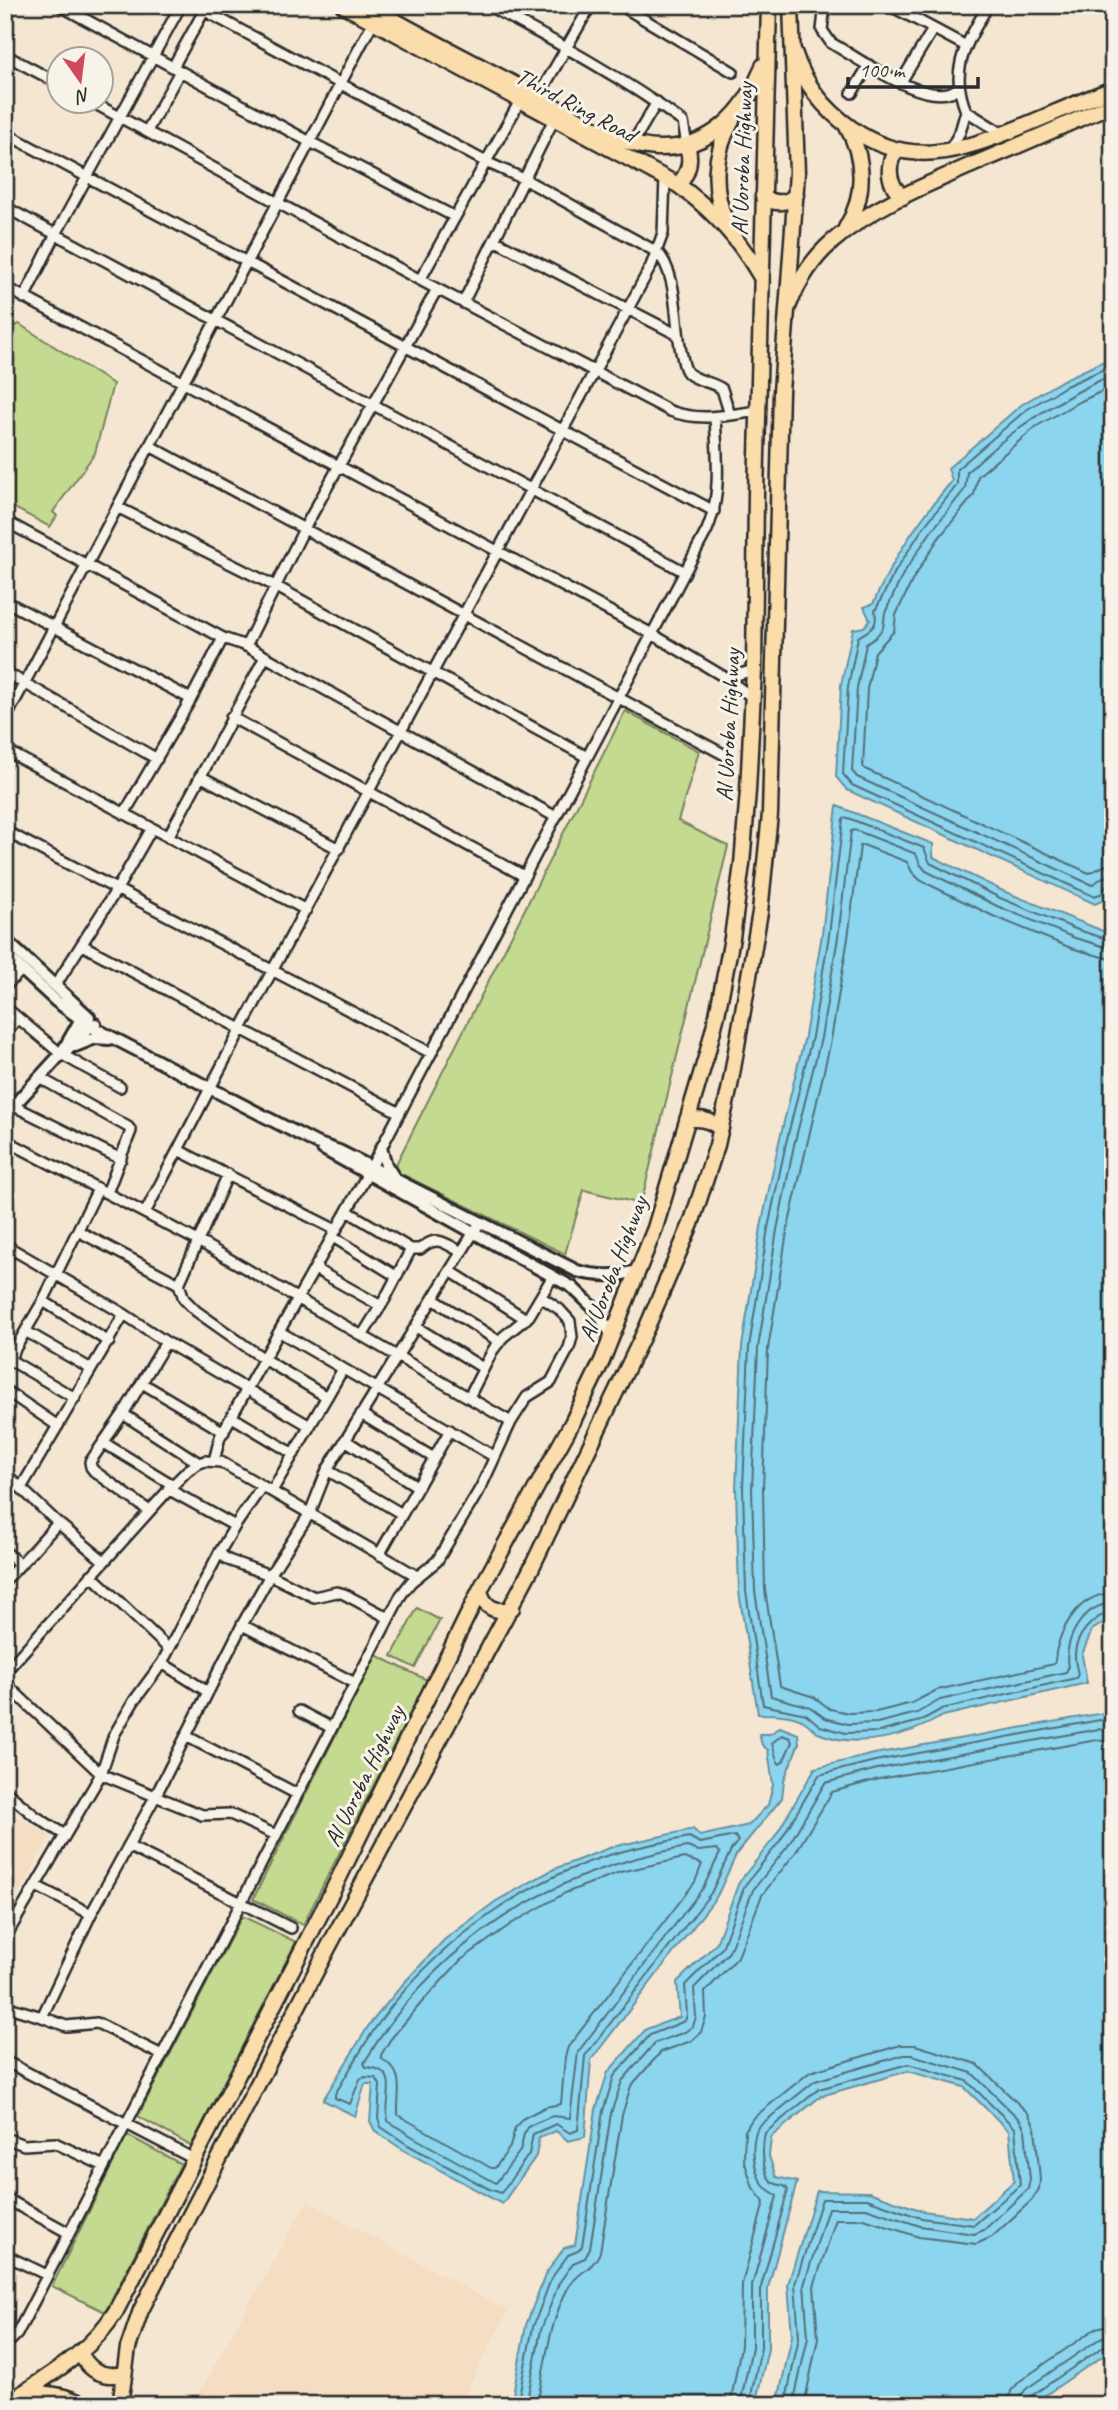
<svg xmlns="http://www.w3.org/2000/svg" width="1118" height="2410" font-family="Caveat,sans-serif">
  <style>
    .built { fill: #f4ddc3 }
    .green { fill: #c3da90; stroke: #77825e; stroke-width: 2 }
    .water { fill: #8cd5ee; stroke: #6591a0; stroke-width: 2 }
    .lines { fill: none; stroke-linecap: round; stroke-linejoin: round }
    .shore { stroke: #526f79; stroke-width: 2 }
    .minor-casing { stroke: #2b2b2b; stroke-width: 14 }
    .tertiary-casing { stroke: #2b2b2b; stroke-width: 16 }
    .primary-casing { stroke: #2b2b2b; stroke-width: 19 }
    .trunk-casing { stroke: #2b2b2b; stroke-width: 19 }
    .minor { stroke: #f7f3e8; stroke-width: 9 }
    .tertiary { stroke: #f7f3e8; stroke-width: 10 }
    .primary { stroke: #faddab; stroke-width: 14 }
    .trunk { stroke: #faddab; stroke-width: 14 }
    .labels { text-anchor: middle; stroke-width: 6; stroke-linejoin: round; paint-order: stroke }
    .street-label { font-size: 24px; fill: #2b2b2b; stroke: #f7f3e8 }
  </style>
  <rect width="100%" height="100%" fill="#f5e6d2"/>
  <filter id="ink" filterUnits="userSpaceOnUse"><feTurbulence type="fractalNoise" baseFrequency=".0143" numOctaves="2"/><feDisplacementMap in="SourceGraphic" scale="14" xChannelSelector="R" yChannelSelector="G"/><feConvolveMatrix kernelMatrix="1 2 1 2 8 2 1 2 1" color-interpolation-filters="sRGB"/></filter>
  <g filter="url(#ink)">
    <path class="built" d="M5 1807 16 1817 50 1836 5 1920Z
      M307 2201 508 2311 459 2405H192Z"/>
    <path class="green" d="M19 324 113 384 95 453 53 512 57 516 50 527 5 503V350L15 326Z
      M625 711 699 751 678 821 728 846 641 1204 584 1190 565 1254 393 1170Z
      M417 1608 440 1620 415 1668 392 1656Z
      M376 1655 427 1680 303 1925 253 1899Z
      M242 1916 296 1942 191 2146 138 2116Z
      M127 2135 181 2164 105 2312 52 2286Z"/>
    <path class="water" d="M1113 357V880L1108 898 1095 904 847 790 836 777 841 685 853 629 864 627 870 620 864 607 873 604C895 554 917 523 952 481L948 468 1021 405 1063 380Z
      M837 806 933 844V857L1003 891 1113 935V1617L1092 1630 1082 1655 1087 1683 943 1716C909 1736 857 1750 818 1733 813 1730 810 1725 805 1722 793 1714 772 1714 758 1714L739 1592 736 1489 742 1346 761 1227 779 1142 805 1036 822 934Z
      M1103 1713 1113 1718V2349L1035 2402 1023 2405H777L792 2336 788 2284 817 2191 869 2192 923 2211 973 2218 1014 2181 1009 2131 964 2087 908 2071 821 2096 771 2137 769 2156 776 2177 797 2182 768 2288V2349L755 2405H511L526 2325 545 2275 564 2248 575 2245 596 2109 608 2072 646 2029 680 2017 677 1982 716 1944 739 1882 775 1837 815 1768 874 1754Z
      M780 1727 798 1734 799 1743 784 1780 782 1798 737 1853 717 1896 591 2060 585 2137 568 2141 556 2131 539 2138 536 2156 502 2204 405 2151 375 2131 370 2121 373 2084H365L355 2116 323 2100 369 2025 403 1984 444 1940 496 1901 554 1869 612 1847 693 1829 700 1836 749 1825 768 1805 773 1785 768 1750 762 1745 759 1734H770Z"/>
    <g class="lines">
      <path class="shore" d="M1113 365 1066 386 1026 410 957 469V485L923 528 896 570 875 611C879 627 869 630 858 637L848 687 843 774 852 785 1093 896 1101 894 1106 886 1113 885
        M1113 374C1054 402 1014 427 967 472L965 489 930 533 903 574 885 613 883 628 875 638 866 644 857 688 852 771 857 777 1092 885 1103 877 1113 876
        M1113 386 1075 404 1037 426 978 476 974 495 938 539 913 579 896 615 894 631 875 652 867 689 863 766 865 769 1089 873 1104 866 1113 865
        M1113 941 1078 930 1000 898 930 863 924 848 848 818 843 819 829 935 812 1037 786 1143 768 1228 749 1347 743 1489 746 1591 763 1705 806 1714 820 1726 846 1733 879 1732 920 1721 942 1709 1076 1678 1078 1674C1077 1669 1075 1663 1075 1657 1074 1637 1093 1615 1113 1612
        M1113 949 1075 938 997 906 926 871 920 864 916 854 855 830 851 831 838 937 821 1038 794 1145 777 1230 758 1348 752 1489 755 1591 771 1696 810 1707 825 1718 848 1724 877 1723 917 1713 940 1700 1066 1672 1068 1668C1063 1640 1082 1605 1113 1603
        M1113 960 1071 948 993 916 920 880 912 872 907 862 863 845 860 846 848 938 831 1040 787 1232 768 1349 763 1489 765 1590 780 1686 814 1697 830 1709 849 1713 876 1712 912 1703 937 1690 1054 1664C1056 1659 1055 1654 1057 1648 1064 1621 1082 1594 1113 1593
        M782 1735 790 1738 792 1742 783 1762 780 1764 777 1761 772 1743Z
        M735 1836 738 1841 731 1850 711 1893 585 2056 578 2130 570 2133 556 2124 533 2134 529 2154 501 2193 489 2189 408 2145 381 2127 378 2119 380 2085 376 2078 365 2077 360 2079 350 2104 335 2098V2094C348 2073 360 2051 374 2030 429 1949 522 1880 616 1853 640 1846 665 1842 689 1837L700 1843Z
        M687 1847 699 1851 717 1849 720 1853 703 1888 578 2052 570 2118 552 2116 529 2126 524 2134 520 2151 496 2183 413 2137 388 2121C383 2098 403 2070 366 2067L364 2063C435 1943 551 1870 687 1847Z
        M684 1858 702 1864 695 1882 568 2047 565 2057 561 2104 545 2107 522 2119 515 2128 510 2147 495 2168H491L398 2115C397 2092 406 2073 382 2059L381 2055 390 2040 422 2002 461 1960 511 1924 565 1893 620 1872Z
        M517 2405 533 2327 551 2279 568 2255 578 2251 582 2247 603 2111 614 2076 650 2035 685 2021 687 2015 685 1985 722 1948 745 1885 780 1841 819 1775 875 1761 1100 1720 1113 1724
        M526 2405 541 2330 559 2283 573 2263 585 2258 590 2249 611 2113 622 2081 655 2043 685 2032 693 2026 696 2017 694 1988 729 1952 753 1890 788 1846 825 1783 877 1769 1099 1729 1113 1733
        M537 2405C545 2366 549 2323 568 2288 577 2272 594 2269 600 2252L622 2115 631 2086 661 2052 691 2041 701 2032 706 2017 705 1992 738 1957 762 1895 796 1852 832 1792 879 1779 1097 1740 1113 1743
        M730 2405 741 2346 742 2284 764 2202 753 2188 744 2160 745 2131 752 2119 810 2072 901 2045H915L977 2064 1028 2113 1035 2127 1040 2179 1039 2189 1032 2200 992 2237 976 2244 919 2237 864 2219H836L814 2286 818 2338 804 2405
        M740 2405 752 2347V2286L777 2196C773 2192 767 2190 763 2185 753 2170 750 2144 758 2127L815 2081 904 2055H912L972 2073 1020 2120 1025 2130 1030 2179 1028 2189 984 2230 974 2234 920 2226 866 2208H828L804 2285 808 2337 793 2405
        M749 2405 761 2348V2287L788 2190 786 2187C782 2185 778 2185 774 2183 761 2176 762 2145 765 2133L819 2089 908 2064 967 2081 1015 2128 1020 2185 974 2225 921 2218 867 2199H822L795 2284 799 2337 785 2405
        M1009 2405 1011 2391 1020 2381 1096 2328 1113 2324
        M1019 2405 1021 2396 1026 2389 1102 2337 1113 2335
        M1028 2405 1031 2396 1106 2345 1113 2344"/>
      <defs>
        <path id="minor" d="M59 5 310 142 455 217
          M194 5 486 162 524 179 657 252C678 273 675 323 681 352 683 358 683 368 688 373 696 381 713 382 722 389L730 415
          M487 5C554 41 622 77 683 122L687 145
          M620 5 733 72
          M825 5 822 30 831 43C857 57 932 113 959 87
          M889 5 966 46
          M988 5C968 42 948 68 966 111L1003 134
          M5 55 60 84
          M173 67 204 11
          M901 82 933 29
          M852 93 869 65
          M538 97 591 5
          M92 102 420 280 670 411C700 422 728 415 758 411
          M147 131 180 71
          M5 133 714 511
          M632 144 657 102
          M949 151 960 132 966 111
          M5 207 685 572
          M494 240 678 335
          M420 280 520 101
          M5 287 652 634 726 678 753 698
          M24 298 56 234 181 5
          M463 303 554 119
          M150 446 725 755
          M119 508 277 587 587 757
          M5 521 223 638 246 646 556 817
          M5 601 191 699
          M246 646 304 529 437 289
          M5 672 157 759
          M726 678 754 670
          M231 717 524 876
          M5 720 382 5
          M5 750 306 910
          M200 776 339 849
          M124 814 191 699 223 638
          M5 831 431 1053
          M168 837 265 657
          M82 945 400 1113
          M5 986 22 970
          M55 986 117 889 152 828
          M5 1007 61 1054 120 1087
          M5 1033 17 1019
          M40 1078 128 1127 131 1131 107 1193
          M14 1106 121 1159
          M5 1140 198 1241 511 1422
          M178 1150 336 1230
          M347 1211 411 1249
          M145 1213 241 1029 651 266 663 233 665 178
          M78 1231 179 1284 184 1299 196 1311 264 1359 327 1397
          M333 1237 396 1276
          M5 1245 124 1314 166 1342 310 1426
          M5 1260 12 1249
          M315 1269 381 1306
          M450 1271 526 1319
          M179 1284 228 1174
          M433 1299 500 1342
          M43 1301 109 1342
          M416 1327 483 1368
          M27 1332 91 1369
          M280 1332 495 1457
          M362 1336 385 1299 411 1249H420C438 1234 443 1243 462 1252
          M10 1360 75 1398
          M5 1366 43 1301 98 1189
          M142 1383 224 1432
          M5 1390 58 1426
          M469 1397 493 1350 503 1337 529 1316 553 1276
          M123 1414 199 1463
          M361 1414 434 1458
          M232 1417 294 1454
          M345 1440 418 1487
          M104 1443 173 1485
          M214 1461 220 1437 367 1175 707 530C722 495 717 455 715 418
          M327 1470 402 1514
          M5 1473 58 1523 104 1561
          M21 1488 124 1314
          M168 1489 235 1526 219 1553
          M272 1491 343 1369
          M148 1510 94 1471 91 1467 90 1462 123 1414 166 1342
          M235 1526 262 1486
          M5 1551 20 1565
          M379 1555 450 1430
          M91 1575 169 1649
          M5 1581 58 1523
          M242 1625 355 1683
          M162 1663 208 1692
          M5 1672 173 1485 188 1470 199 1463 205 1461 221 1462 417 1576
          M5 1683 101 1774 202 1815 230 1814 276 1835
          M299 1711 332 1728
          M186 1736 297 1794
          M5 1791 35 1816 65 1835
          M128 1846 291 1928
          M36 1886 91 1914
          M5 1938 101 1774 114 1735 134 1701 162 1663 219 1553 228 1560 270 1575 314 1597 337 1592 344 1594 389 1618
          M5 2006 42 2017 91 1914 155 1797 242 1625 270 1575 310 1513 327 1470 477 1227
          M42 2017 66 2026 97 2023 162 2055
          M5 2061 194 2159
          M5 2138 24 2145 55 2143 104 2166
          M5 2198 69 2233
          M5 2255 47 2275
          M5 2342 11 2340 17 2334 401 1595 411 1582 437 1561 481 1487 511 1422 527 1397 551 1382 569 1348 572 1337 570 1321 559 1309 541 1297"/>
        <path id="tertiary" d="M5 940 89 1017
          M5 954 56 1001 90 1026 316 1143 339 1151 577 1271C599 1277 618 1277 640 1270
          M75 1046 95 1038 109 1039
          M63 1053C76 1045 82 1030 95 1024
          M5 1115 61 1054 81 1019V1015
          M381 1148 386 1165 395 1179
          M323 1149 572 1287 596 1310 613 1337"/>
        <path id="primary" d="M794 52C804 83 824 109 851 128 908 169 959 152 1018 128 1050 115 1081 101 1113 89
          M846 125C865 157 866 196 846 228
          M896 150C886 167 888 184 903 197
          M788 307C798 282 812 259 833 241 873 206 926 185 974 164 1021 145 1067 124 1113 104"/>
        <path id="trunk" d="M343 5 678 185C713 210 740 240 761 277
          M367 5C419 35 473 62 527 91 561 109 619 147 657 148 710 150 746 112 763 66
          M678 185C689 173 692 161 687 145
          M763 196C774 205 786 204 796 195
          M726 222C712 189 713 153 732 121
          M687 1120C700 1117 711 1120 721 1129
          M480 1590C483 1607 496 1614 512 1608
          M81 2354C89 2371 104 2378 123 2374
          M18 2396C56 2371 92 2350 116 2311L334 1888 480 1590 572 1423 602 1361 655 1228 707 1054 717 1015 732 938 742 864 748 791 754 670 756 494 769 5
          M5 2401C31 2390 59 2391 84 2405
          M120 2405 128 2348 141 2310 328 1948 531 1569 647 1327 691 1224 717 1145 730 1086 760 912 770 814 781 392 797 173 791 5"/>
      </defs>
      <use href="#minor" class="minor-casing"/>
      <use href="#tertiary" class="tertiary-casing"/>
      <use href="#primary" class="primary-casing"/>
      <use href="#trunk" class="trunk-casing"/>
      <use href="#minor" class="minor"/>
      <use href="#tertiary" class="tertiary"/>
      <use href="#primary" class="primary"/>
      <use href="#trunk" class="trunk"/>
    </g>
  </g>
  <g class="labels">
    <g class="street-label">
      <text transform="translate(576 105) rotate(28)" y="8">Third Ring Road</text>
      <text transform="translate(742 159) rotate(-88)" y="8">Al Uoroba Highway</text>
      <text transform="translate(728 725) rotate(-87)" y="8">Al Uoroba Highway</text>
      <text transform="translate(613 1269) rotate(-69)" y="8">Al Uoroba Highway</text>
      <text transform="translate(364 1776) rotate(-64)" y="8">Al Uoroba Highway</text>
    </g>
  </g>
  <rect width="1118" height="2410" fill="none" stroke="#f7f3e8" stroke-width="28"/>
  <rect x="14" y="14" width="1090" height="2382" fill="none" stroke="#2b2b2b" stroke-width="2.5" filter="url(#ink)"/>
  <g transform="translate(80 80) rotate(166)"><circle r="33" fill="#f7f3e8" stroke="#a5a39c" stroke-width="2"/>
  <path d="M0-5L12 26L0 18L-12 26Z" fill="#d1495b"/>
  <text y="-10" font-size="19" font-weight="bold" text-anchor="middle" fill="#2b2b2b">N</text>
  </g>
  <path d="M848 77v10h130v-10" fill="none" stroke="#2b2b2b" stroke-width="3.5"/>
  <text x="859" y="77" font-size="21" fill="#2b2b2b" stroke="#f7f3e8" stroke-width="5" paint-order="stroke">100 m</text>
</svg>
